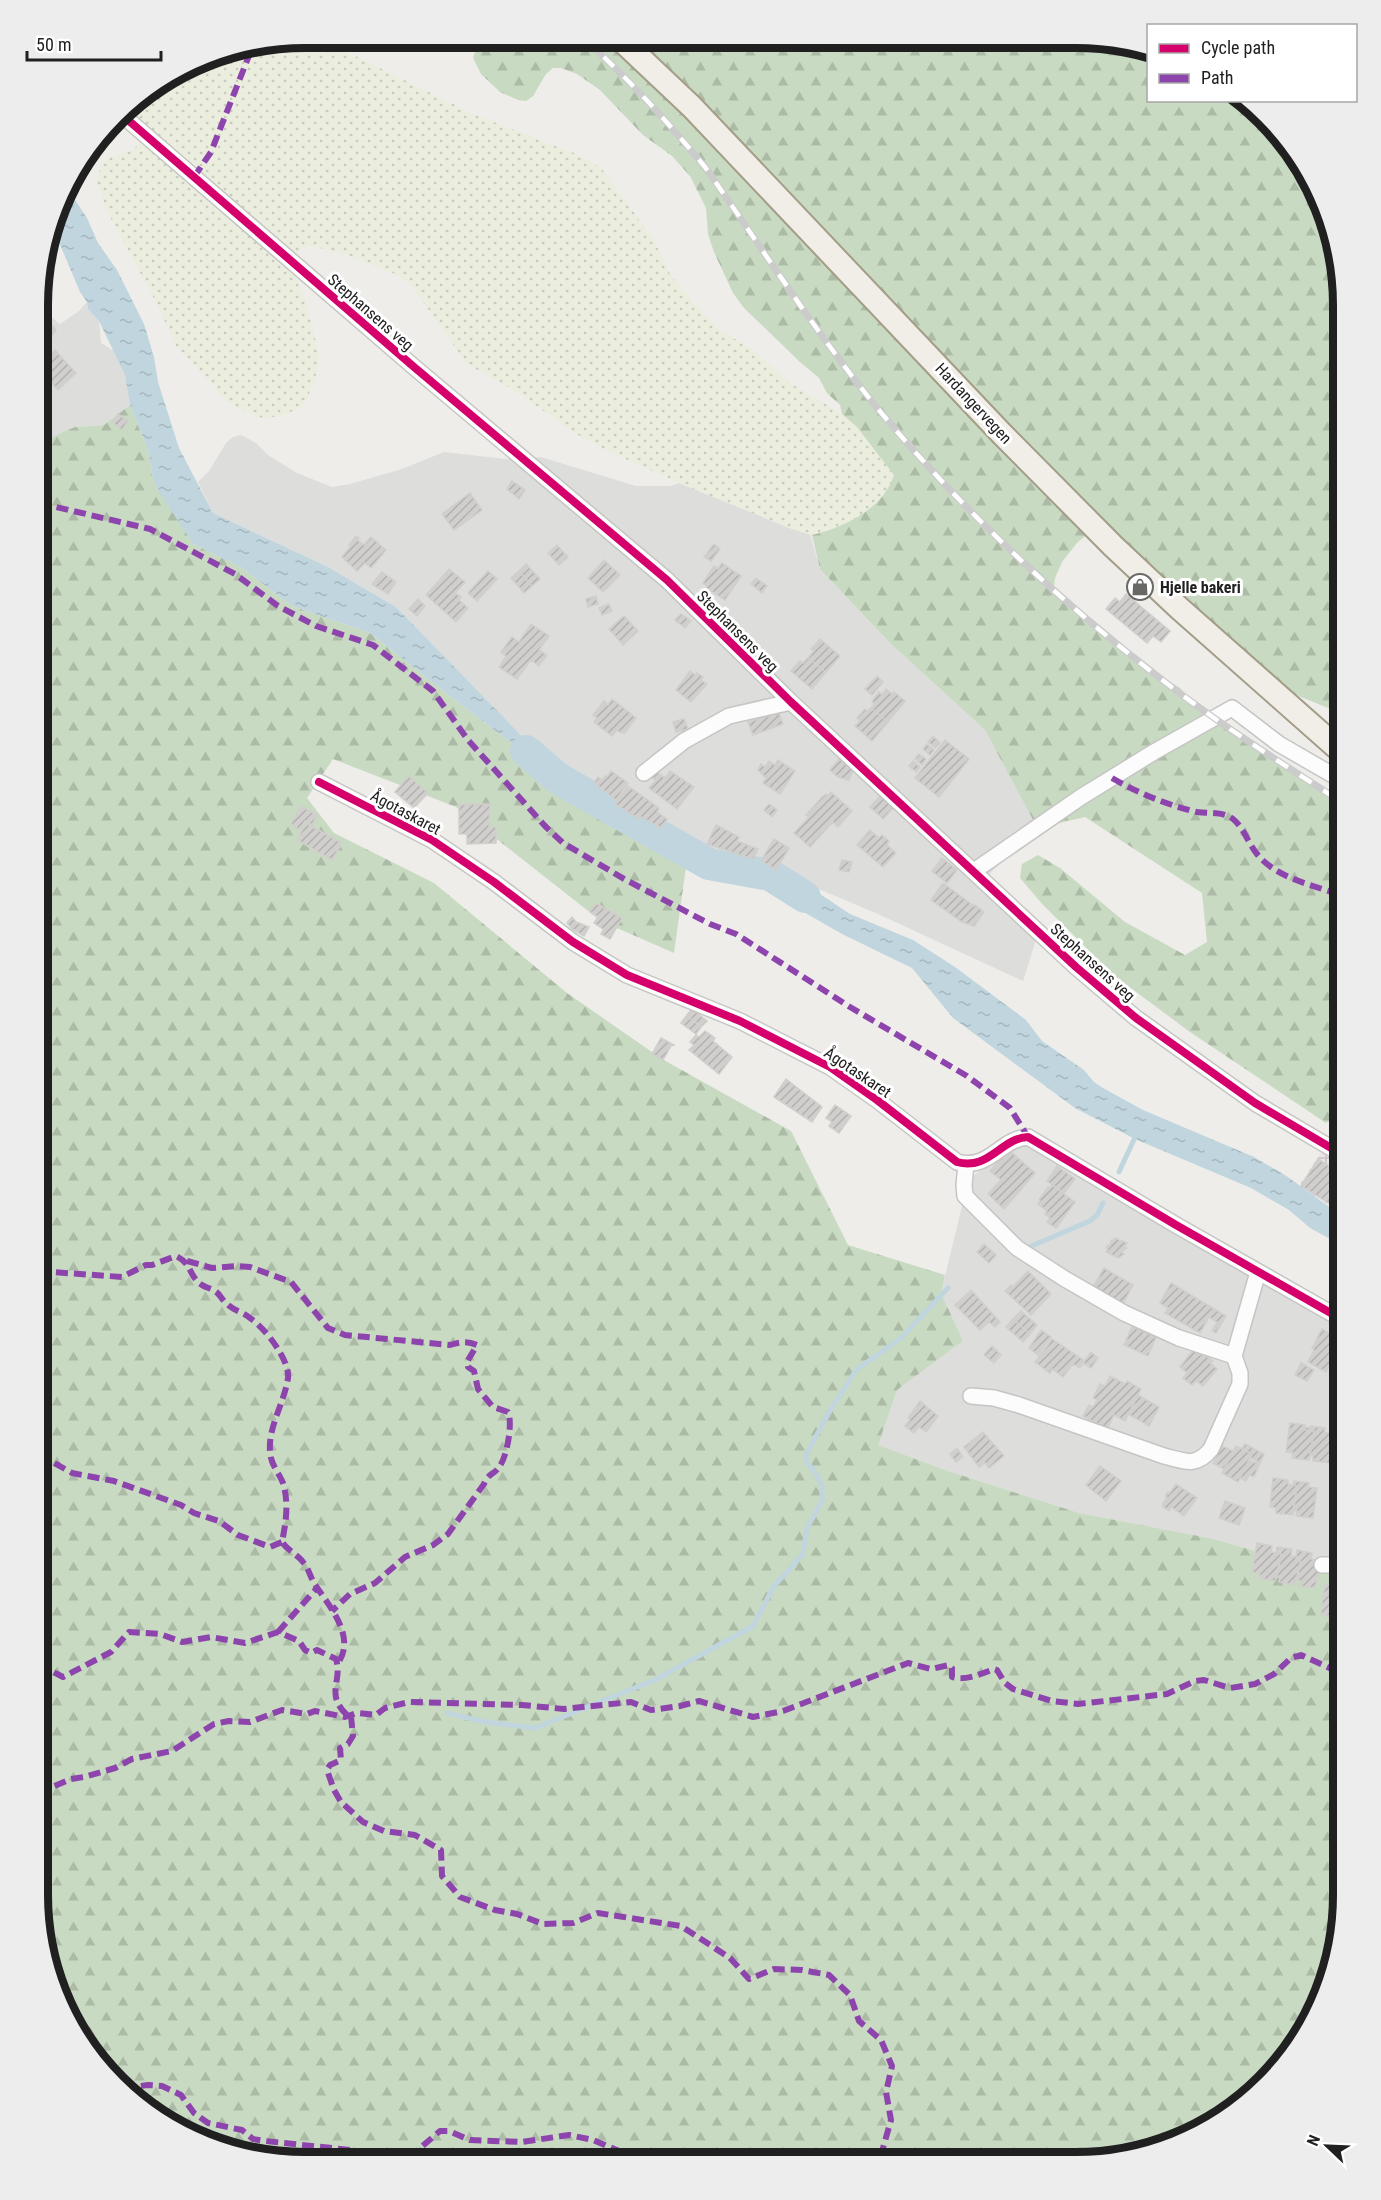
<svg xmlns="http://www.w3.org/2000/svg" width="1381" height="2200" font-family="'Roboto Condensed',sans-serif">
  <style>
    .residential { fill: #dddddb }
    .industrial { fill: url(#industrial-grid) }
    .farmland { fill: url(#farmland-dots) }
    .forest { fill: url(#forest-firs) }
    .water { fill: url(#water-ripples) }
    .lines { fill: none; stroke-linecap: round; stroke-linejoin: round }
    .stream { stroke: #c0d5de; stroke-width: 5 }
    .river { stroke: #c0d5de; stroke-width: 32 }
    .building { fill: url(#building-hatch); stroke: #d1cfcc; stroke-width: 1.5 }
    .minor-casing { stroke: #c5c5c4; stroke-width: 18 }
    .primary-casing { stroke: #a39d88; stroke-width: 26 }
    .minor { stroke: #fcfcfc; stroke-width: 15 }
    .primary { stroke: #f1ede7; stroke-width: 22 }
    .rail-casing { stroke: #cbcbcb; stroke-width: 7 }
    .rail { stroke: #fff; stroke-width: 4.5; stroke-dasharray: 14; stroke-linecap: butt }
    .quiet { stroke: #8e44ad; stroke-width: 6; stroke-dasharray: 12 6; stroke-linecap: butt }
    .cycleway-casing { stroke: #fff; stroke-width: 11 }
    .cycleway { stroke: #d6006c; stroke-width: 8 }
    .labels { text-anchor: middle; stroke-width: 6; stroke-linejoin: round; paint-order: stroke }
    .street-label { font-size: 16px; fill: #202020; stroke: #fff }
    .poi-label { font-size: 16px; font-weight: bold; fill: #202020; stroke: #fff; text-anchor: start }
    .rim { fill: none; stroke: #202020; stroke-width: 8 }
  </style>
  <defs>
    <pattern id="industrial-grid" width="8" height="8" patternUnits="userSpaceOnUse" patternTransform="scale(1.5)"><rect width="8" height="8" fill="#ebe3e7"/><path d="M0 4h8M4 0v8" fill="none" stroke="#c9c2c6"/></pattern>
    <pattern id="farmland-dots" width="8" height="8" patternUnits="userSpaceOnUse" patternTransform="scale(1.5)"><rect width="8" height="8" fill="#ebedde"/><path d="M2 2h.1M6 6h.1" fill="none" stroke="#c9cbbe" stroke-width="1.8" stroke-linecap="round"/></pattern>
    <pattern id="forest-firs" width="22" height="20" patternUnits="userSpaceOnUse" patternTransform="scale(1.5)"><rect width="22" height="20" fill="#c8dac2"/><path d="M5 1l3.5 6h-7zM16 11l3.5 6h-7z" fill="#acbba6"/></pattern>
    <pattern id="water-ripples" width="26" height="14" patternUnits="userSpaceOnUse" patternTransform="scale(1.5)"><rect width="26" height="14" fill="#c0d5de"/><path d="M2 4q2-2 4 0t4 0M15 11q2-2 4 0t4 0" fill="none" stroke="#a5b7be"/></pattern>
    <pattern id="building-hatch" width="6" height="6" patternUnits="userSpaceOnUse" patternTransform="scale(1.5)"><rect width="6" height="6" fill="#d1cfcd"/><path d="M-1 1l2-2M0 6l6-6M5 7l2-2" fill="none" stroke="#b3b1b0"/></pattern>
  </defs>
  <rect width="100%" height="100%" fill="#eeedea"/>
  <path class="residential" d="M87 302 88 309 99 321 101 343 114 351 125 375 130 405 104 425 75 427 49 438 40 436V308L60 324 79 311Z
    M241 435 256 443 268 455 297 473 332 487 350 484 402 469 444 452 506 459 541 457 636 486H671L679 483 792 529 810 534 820 569 890 643 985 730 1038 827 981 882 1039 931 1023 981 878 914 790 877 770 875 709 864 559 779 515 729 396 607 328 567 213 513 198 482 209 471 226 443 233 437Z
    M1022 1133 1343 1314V1576L1214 1539 1079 1513 945 1470 877 1445 897 1390 963 1341 941 1293 968 1181Z"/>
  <path class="industrial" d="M1343 1119V1214L1299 1186Z"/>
  <path class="farmland" d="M301 38 317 42 351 54 478 116 574 153 601 168 654 240 669 273 704 314 722 332 751 348 790 383 842 414 857 427 895 475 891 485 882 499 852 521 827 531 812 535 792 529 679 483 610 452 580 436 510 388 472 367 465 361 419 296 408 282 393 273 351 256 312 246 303 248 297 253 291 268 305 299 319 355 317 372 306 402 300 408 283 415 267 418 258 417 235 406 221 396 211 382 176 346 158 306 108 213 96 181 102 165 108 158 134 150 143 134V123L127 106 128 104 203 58Z"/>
  <path class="forest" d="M480 38 1111 40 1148 50V100L1247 101 1288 142 1323 202 1343 305V714L1301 697 1279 684 1094 534 1084 537 1077 543 1062 562 1055 578 1054 586 1063 602 1088 617 1132 660 1180 688 1210 720 1299 771 1343 801V1113L1326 1123 1190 1032 1116 977 1044 906 1020 878 1022 864 1038 855 1060 868 1125 922 1185 955 1207 942 1202 893 1085 817 1034 829 1037 827 985 730 890 643 820 569 812 535C845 527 883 509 894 475L857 427 842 414 840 405 827 393 819 378 800 362 744 308 733 293 714 252 708 234 706 208 690 176 672 156 643 135 600 90 577 74 561 68H553L546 74 533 96 526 101 518 100 500 92 481 74 473 58Z
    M130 405 148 450 153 477 193 544 241 567 292 606 370 633 451 697 559 779 688 852 674 953 601 921 456 807 333 759 307 798 334 833 434 883 567 993 662 1059 791 1131 848 1245 945 1275 941 1293 963 1341 897 1390 878 1445 945 1470 1079 1513 1214 1539 1343 1576V1913L1329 1981 1298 2044 1239 2107 1179 2142 1076 2162 270 2160 203 2142 142 2107 93 2058 58 1998 38 1895 40 436 49 438 75 427 104 425Z"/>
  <path class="water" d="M66 186 87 218 98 243 117 270 144 324 154 357 158 382 179 448 213 513 328 567 396 607 515 729 559 779 451 697 370 633 292 606 241 567 193 544 158 490 153 477 148 450 130 405 125 375 99 321 88 309 87 302 80 292 53 228Z
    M770 875 791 879 811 888 850 914 913 940 955 967 1026 1020 1042 1041 1084 1070 1094 1082 1103 1088 1143 1110 1254 1157 1285 1175 1343 1217V1246L1310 1228 1289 1210 1251 1188 1135 1139 1075 1108 953 1018 912 968 842 934 781 899Z"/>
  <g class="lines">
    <path class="stream" d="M1119 1172 1137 1133
      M1029 1247 1090 1221 1097 1215 1103 1203
      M447 1713 486 1722 535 1728 657 1679 753 1626 774 1586 803 1554 807 1528 822 1501V1486L816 1474 807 1462 806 1455 828 1414 856 1370 901 1338 948 1288"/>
    <path class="river" d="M526 751 559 779 709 864 770 875 805 897"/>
  </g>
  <path class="building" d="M51 324 56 330 52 335 46 329Z
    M55 350 76 373 58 390 40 370V364Z
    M40 413 45 415 40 431Z
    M118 414 128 421 122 430 112 422Z
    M512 481 525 490 519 499 507 489Z
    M470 493 482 510 454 530 442 514Z
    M356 536 359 538 357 540 364 545 371 537 386 550 371 568 365 563 357 571 342 557 351 546 349 545Z
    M714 544 720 549 711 561 704 557Z
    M557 545 568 557 559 565 548 553Z
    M604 560 620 575 603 592 588 578Z
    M722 563 741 576 725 600 706 588 707 586 703 583 714 566 718 569Z
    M526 564 540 579 532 586 519 571Z
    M449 569 465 582 455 593 461 597 459 600 468 608 456 622 426 595Z
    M488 571 497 579 477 601 468 593Z
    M519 571 532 586 524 593 511 578Z
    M382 572 396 582 388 594 372 584Z
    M756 578 767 586 762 593 751 584Z
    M1126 594 1170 631 1161 642 1153 636 1147 643 1106 609 1115 598 1120 602Z
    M596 596 598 604 588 607 586 599Z
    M418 599 425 606 417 616 409 609Z
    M609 604 612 611 602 615 599 608Z
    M681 614 691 621 685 628 675 620Z
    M624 616 638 631 623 645 609 629Z
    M531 624 549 636 539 650 547 655 539 666 531 660 517 679 499 667 506 656 501 652 512 637 519 642Z
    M820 639 840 656 826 672 808 658 814 651 811 649Z
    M808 658 826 672 812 689 791 671 800 661 803 663Z
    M690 671 695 675 697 673 703 677 701 680 707 684 691 702 676 690Z
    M877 676 883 682 872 695 865 689Z
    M886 689 892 694 894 692 905 701 888 722 871 708 874 704 872 701 879 692 882 695Z
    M612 699 636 718 625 733H621L617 730 612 736 594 722 597 718 593 715 604 701 608 705Z
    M871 708 888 722 872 741 855 726 860 721 857 718 865 709 867 711Z
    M779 713 783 724 753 735 748 722Z
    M684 719 688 729 676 732 673 722Z
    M933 736 940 743 935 748 928 742Z
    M945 740 969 759 939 797 915 778Z
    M927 744 934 750 930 755 923 749Z
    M919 754 926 759 922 765 915 759Z
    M839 759 853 770 849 780 838 777 830 770Z
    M778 760 795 771 780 794 763 783 766 778 758 770 761 764 765 767 769 761 775 765Z
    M913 761 920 767 916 772 909 766Z
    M611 771 628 783 616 800 594 783 598 777 602 780 605 776 607 777Z
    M670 771 694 787 677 809 649 788 656 780 652 778 657 772 665 778Z
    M409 776 428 793 414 808 395 792Z
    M628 786 659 808 657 812 667 819 661 828 641 817 639 819 615 804Z
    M831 792 852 811 838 827 833 822 810 847 794 833 809 817 806 815 822 797 826 794 828 796Z
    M880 796 893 808 883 819 870 807Z
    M467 804H490L489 827H496V843L467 844V834H459V805Z
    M769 804 777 810 772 817 764 810Z
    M301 806 317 815 312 825 305 821 300 830 291 824Z
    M306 823 342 843 332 860 297 840Z
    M716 825 739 837 737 841 758 849 753 859 707 844Z
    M870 830 879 838 882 835 889 841 887 845 896 853 883 867 857 845Z
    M774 839 789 848 776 870 761 861Z
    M942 858 957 870 947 883 932 871Z
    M842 860 852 862 849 872 839 870Z
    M943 883 974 906 975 905 984 912 974 926 962 922 931 900Z
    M596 903 622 918 610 939 601 934 604 929 606 931 594 923 598 917 590 912Z
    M572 917 576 922 589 927 584 936 572 929 567 923Z
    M692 1009 707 1021 701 1027 687 1015Z
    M687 1015 701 1027 696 1034 681 1023Z
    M705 1031 715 1038 713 1041 732 1057 719 1074 689 1050 694 1045 690 1042 696 1035 699 1037Z
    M661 1038 674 1045 671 1046 663 1060 652 1054Z
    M786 1079 822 1107 812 1122 774 1097Z
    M835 1105 851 1116 839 1133 829 1126 832 1122 826 1118Z
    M1009 1150 1035 1173 1004 1209 988 1194 1001 1180 990 1171Z
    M1318 1159 1343 1175V1212L1301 1186Z
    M1057 1166 1075 1179 1064 1193 1047 1181Z
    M1052 1185 1075 1202 1056 1228 1047 1222 1050 1218 1045 1214 1047 1211 1038 1204 1040 1201 1039 1200 1048 1187 1050 1188Z
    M1115 1238 1127 1243 1124 1247 1127 1248 1121 1252 1124 1254 1118 1258 1106 1252 1108 1249 1106 1248 1108 1245 1110 1246 1111 1240 1113 1241Z
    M984 1244 996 1255 989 1263 977 1252Z
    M1104 1268 1133 1285 1123 1304 1093 1287Z
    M1028 1271 1051 1294 1031 1315 1005 1291 1011 1285 1013 1287Z
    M1171 1283 1226 1316 1216 1333 1212 1331 1217 1322 1209 1317 1200 1333 1165 1313 1168 1308 1160 1303Z
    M971 1290 1000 1322 995 1327 989 1322 980 1330 955 1305Z
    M1021 1311 1037 1325 1030 1334 1013 1319Z
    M1013 1319 1030 1334 1023 1342 1006 1327Z
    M1132 1327 1156 1337 1148 1356 1124 1345Z
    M1322 1329 1343 1341V1366L1332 1360 1326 1372 1308 1362 1314 1350 1312 1348Z
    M1041 1330 1051 1337 1038 1355 1029 1348Z
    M1052 1339 1085 1361 1080 1368 1073 1364 1063 1377 1052 1369 1050 1373 1035 1362Z
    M992 1346 1001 1355 994 1363 984 1355Z
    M1193 1350 1200 1355 1202 1353 1213 1361 1210 1363 1217 1369 1203 1386 1196 1381 1192 1385 1183 1378 1187 1373 1180 1367Z
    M1091 1352 1098 1358 1091 1368 1083 1363Z
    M1301 1363 1314 1370 1307 1381 1295 1375Z
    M1110 1376 1125 1384 1127 1381 1141 1389 1125 1421 1114 1415 1107 1429 1083 1416 1089 1405 1093 1407 1097 1400 1093 1398 1100 1384 1105 1386Z
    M1138 1395 1159 1407 1149 1426 1128 1414Z
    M920 1401 938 1416 926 1432 919 1427 914 1433 905 1426 910 1420 908 1418Z
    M1290 1423 1305 1425 1304 1430 1314 1431 1309 1460 1292 1458 1293 1453 1286 1452Z
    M1310 1426 1325 1428 1324 1432 1333 1434 1330 1463 1313 1461V1456H1310L1314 1431 1304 1430 1305 1427 1310 1428Z
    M983 1432 1004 1456 989 1468 985 1463 979 1467 964 1447Z
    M1245 1444 1264 1454 1254 1477 1249 1475 1246 1481 1240 1478 1249 1460 1256 1463 1257 1461 1251 1458 1252 1454 1242 1449Z
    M1222 1446 1233 1451 1224 1469 1213 1463Z
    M1236 1446 1252 1454 1238 1482 1222 1473Z
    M957 1448 963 1457 956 1462 950 1454Z
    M1100 1466 1121 1481 1106 1501 1086 1485Z
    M1273 1478 1288 1480V1484L1297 1486 1293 1515 1276 1513V1508L1270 1507Z
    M1294 1481 1309 1483 1308 1487 1317 1488 1313 1518 1296 1516 1297 1511 1293 1510 1297 1486 1293 1485Z
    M1176 1484 1197 1498 1184 1516 1171 1507 1169 1511 1162 1506 1167 1497 1165 1496 1168 1492 1169 1494Z
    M1225 1501 1245 1508 1239 1525 1219 1518Z
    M1257 1543 1272 1546 1271 1552 1281 1554 1275 1581 1259 1578 1260 1574 1252 1572Z
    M1277 1547 1292 1549 1291 1556 1301 1558 1295 1585 1279 1582 1280 1577H1277L1281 1554 1276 1553Z
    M1297 1550 1312 1553 1311 1559 1321 1561 1315 1588 1299 1586 1300 1581 1297 1580 1301 1558 1296 1556Z
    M1327 1584 1340 1588 1339 1594H1343V1623L1329 1621V1616L1321 1615 1322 1601 1325 1586Z"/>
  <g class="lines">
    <defs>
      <path id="minor" d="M121 114 414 367 667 580 791 702 1076 967 1136 1018 1255 1103 1343 1155
        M644 773 684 741 729 716 791 702
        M319 782 432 840 494 882 573 942 627 975 740 1021 830 1067 877 1100 957 1162C989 1171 1001 1138 1028 1137L1176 1225 1343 1320
        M974 871 1081 797 1154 752 1232 708 1279 744 1343 781
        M966 1164 964 1185 965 1196 1017 1248 1065 1279 1124 1313 1179 1338 1234 1356
        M971 1396 994 1398 1019 1405 1164 1456C1184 1461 1196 1468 1211 1449L1240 1384V1373L1234 1356 1258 1272
        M1343 1497V1492
        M1322 1565H1343"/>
      <path id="primary" d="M619 38 692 107 1002 434 1113 546 1179 608 1343 753"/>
    </defs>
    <use href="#minor" class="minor-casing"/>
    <use href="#primary" class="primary-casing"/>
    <use href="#minor" class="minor"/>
    <use href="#primary" class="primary"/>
    <defs>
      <path id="rail" d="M583 38C628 78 667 121 705 167 762 248 815 332 878 409 963 511 1060 602 1165 682 1222 726 1283 764 1343 803"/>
    </defs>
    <use href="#rail" class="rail-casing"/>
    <use href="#rail" class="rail"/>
    <path class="quiet" d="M194 177 211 152 252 48
      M39 503 150 529 235 574 278 606 316 626 373 645 433 691 468 740 545 826 563 843 626 880 710 924 736 934 850 1007 967 1076 1010 1108 1028 1137
      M1112 778C1138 793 1167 805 1197 812 1209 814 1223 811 1233 819 1244 828 1248 843 1257 854 1277 879 1314 885 1343 896
      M187 1261 212 1268 237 1266 250 1267 291 1282 328 1328 345 1335 450 1345C460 1342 467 1341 477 1345L467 1362 468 1367 474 1371 478 1389 493 1407 508 1412C513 1422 507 1458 499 1467 494 1475 488 1473 484 1484L448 1534 433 1545 405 1557 375 1583 350 1594 332 1611
      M38 1271 122 1277 146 1265H152L176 1256C193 1264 188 1276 202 1285 206 1288 211 1288 215 1291 220 1294 222 1300 227 1304 234 1311 243 1312 250 1318 265 1328 290 1360 288 1378 284 1405 265 1431 271 1458 273 1467 280 1475 283 1483 289 1503 286 1522 282 1542 288 1551 297 1554 303 1562 308 1567 310 1576 314 1583 328 1605 357 1636 338 1663
      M38 1456 49 1460 72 1473 114 1481 181 1505 194 1513 219 1521 238 1535 270 1547 282 1542
      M278 1632 317 1588
      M38 1664 63 1677 111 1652 129 1632 160 1634 182 1642 211 1637 245 1643 278 1632 299 1641 305 1650 311 1653 317 1650 336 1659C343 1682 324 1694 348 1716
      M351 1716 353 1736 348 1744 340 1748 341 1760 330 1765 327 1770 334 1790 341 1802 363 1822 384 1831 415 1835 441 1850 442 1876 460 1897 495 1910 517 1914 543 1924 573 1923 598 1913 681 1926 730 1958 749 1979 774 1969 802 1970 829 1975 850 1995 859 2021 881 2040 892 2066 886 2092 891 2120 879 2162
      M38 1793 71 1779 84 1777 115 1768 132 1759 172 1751 214 1724 229 1721 250 1722 282 1710 307 1714 315 1711 345 1717 357 1713 376 1715 385 1708 409 1702 522 1705 564 1709 631 1702 651 1710 680 1706 699 1701 753 1717 783 1711 908 1663 931 1669 949 1665 952 1668V1677C965 1681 981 1674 994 1669L997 1670 1005 1683 1013 1689 1052 1701 1078 1704 1167 1694 1195 1681 1204 1680 1230 1688 1255 1684 1274 1674 1291 1658 1301 1655 1343 1674
      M123 2088 148 2085 162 2086 181 2095 194 2113 208 2123 242 2130 253 2139 265 2141 351 2150 359 2152 370 2161
      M391 2161 412 2155 440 2131H449L470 2140 522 2142 569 2135 593 2140 643 2161"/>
    <defs>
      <path id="cycleway" d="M121 114 414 367 667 580 791 702 1076 967 1136 1018 1255 1103 1343 1155
        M319 782 432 840 494 882 573 942 627 975 740 1021 830 1067 877 1100 957 1162C989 1171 1001 1138 1028 1137L1176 1225 1343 1320"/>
    </defs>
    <use href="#cycleway" class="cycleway-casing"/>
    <use href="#cycleway" class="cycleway"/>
  </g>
  <defs>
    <symbol id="shop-ring" viewBox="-11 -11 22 22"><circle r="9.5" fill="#fff" stroke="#686867" stroke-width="1.5"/><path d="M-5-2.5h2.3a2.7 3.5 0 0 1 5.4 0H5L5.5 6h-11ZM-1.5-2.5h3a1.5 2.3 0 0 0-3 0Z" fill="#686867"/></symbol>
  </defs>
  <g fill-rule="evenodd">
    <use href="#shop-ring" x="1125" y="572" width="30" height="30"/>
  </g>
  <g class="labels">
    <g class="street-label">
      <text transform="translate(371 312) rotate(41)" y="6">Stephansens veg</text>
      <text transform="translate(974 403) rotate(47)" y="6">Hardangervegen</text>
      <text transform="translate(738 631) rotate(45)" y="6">Stephansens veg</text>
      <text transform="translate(406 812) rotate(28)" y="6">Ågotaskaret</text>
      <text transform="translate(1093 962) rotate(42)" y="6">Stephansens veg</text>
      <text transform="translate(858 1072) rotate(34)" y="6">Ågotaskaret</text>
    </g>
    <g class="poi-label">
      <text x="1160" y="593">Hjelle bakeri</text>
    </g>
  </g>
  <path d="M0 0H1381V2200H0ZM305 48H1076A257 257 0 0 1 1333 305V1895A257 257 0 0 1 1076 2152H305A257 257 0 0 1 48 1895V305A257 257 0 0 1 305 48Z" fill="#ededed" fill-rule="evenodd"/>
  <path class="rim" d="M305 48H1076A257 257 0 0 1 1333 305V1895A257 257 0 0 1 1076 2152H305A257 257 0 0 1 48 1895V305A257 257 0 0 1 305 48Z"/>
  <rect x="1147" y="24" width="210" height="78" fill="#ffffff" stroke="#a6a6a6" stroke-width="1.5"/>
  <rect x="1159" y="44" width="30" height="9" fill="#d6006c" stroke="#a6a6a6" stroke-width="1.5"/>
  <text x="1201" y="54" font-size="18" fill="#202020">Cycle path</text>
  <rect x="1159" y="74" width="30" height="9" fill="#8e44ad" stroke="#a6a6a6" stroke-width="1.5"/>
  <text x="1201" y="84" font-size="18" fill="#202020">Path</text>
  <g transform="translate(1327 2146) rotate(293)" stroke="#ffffff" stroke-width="4.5" paint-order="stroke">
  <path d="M0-4.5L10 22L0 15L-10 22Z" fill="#202020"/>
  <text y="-9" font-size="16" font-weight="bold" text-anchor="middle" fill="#202020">N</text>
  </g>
  <path d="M27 51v9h134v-9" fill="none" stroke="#202020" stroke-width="3"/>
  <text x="36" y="51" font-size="18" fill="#202020" stroke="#ffffff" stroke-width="4.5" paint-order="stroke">50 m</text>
</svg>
